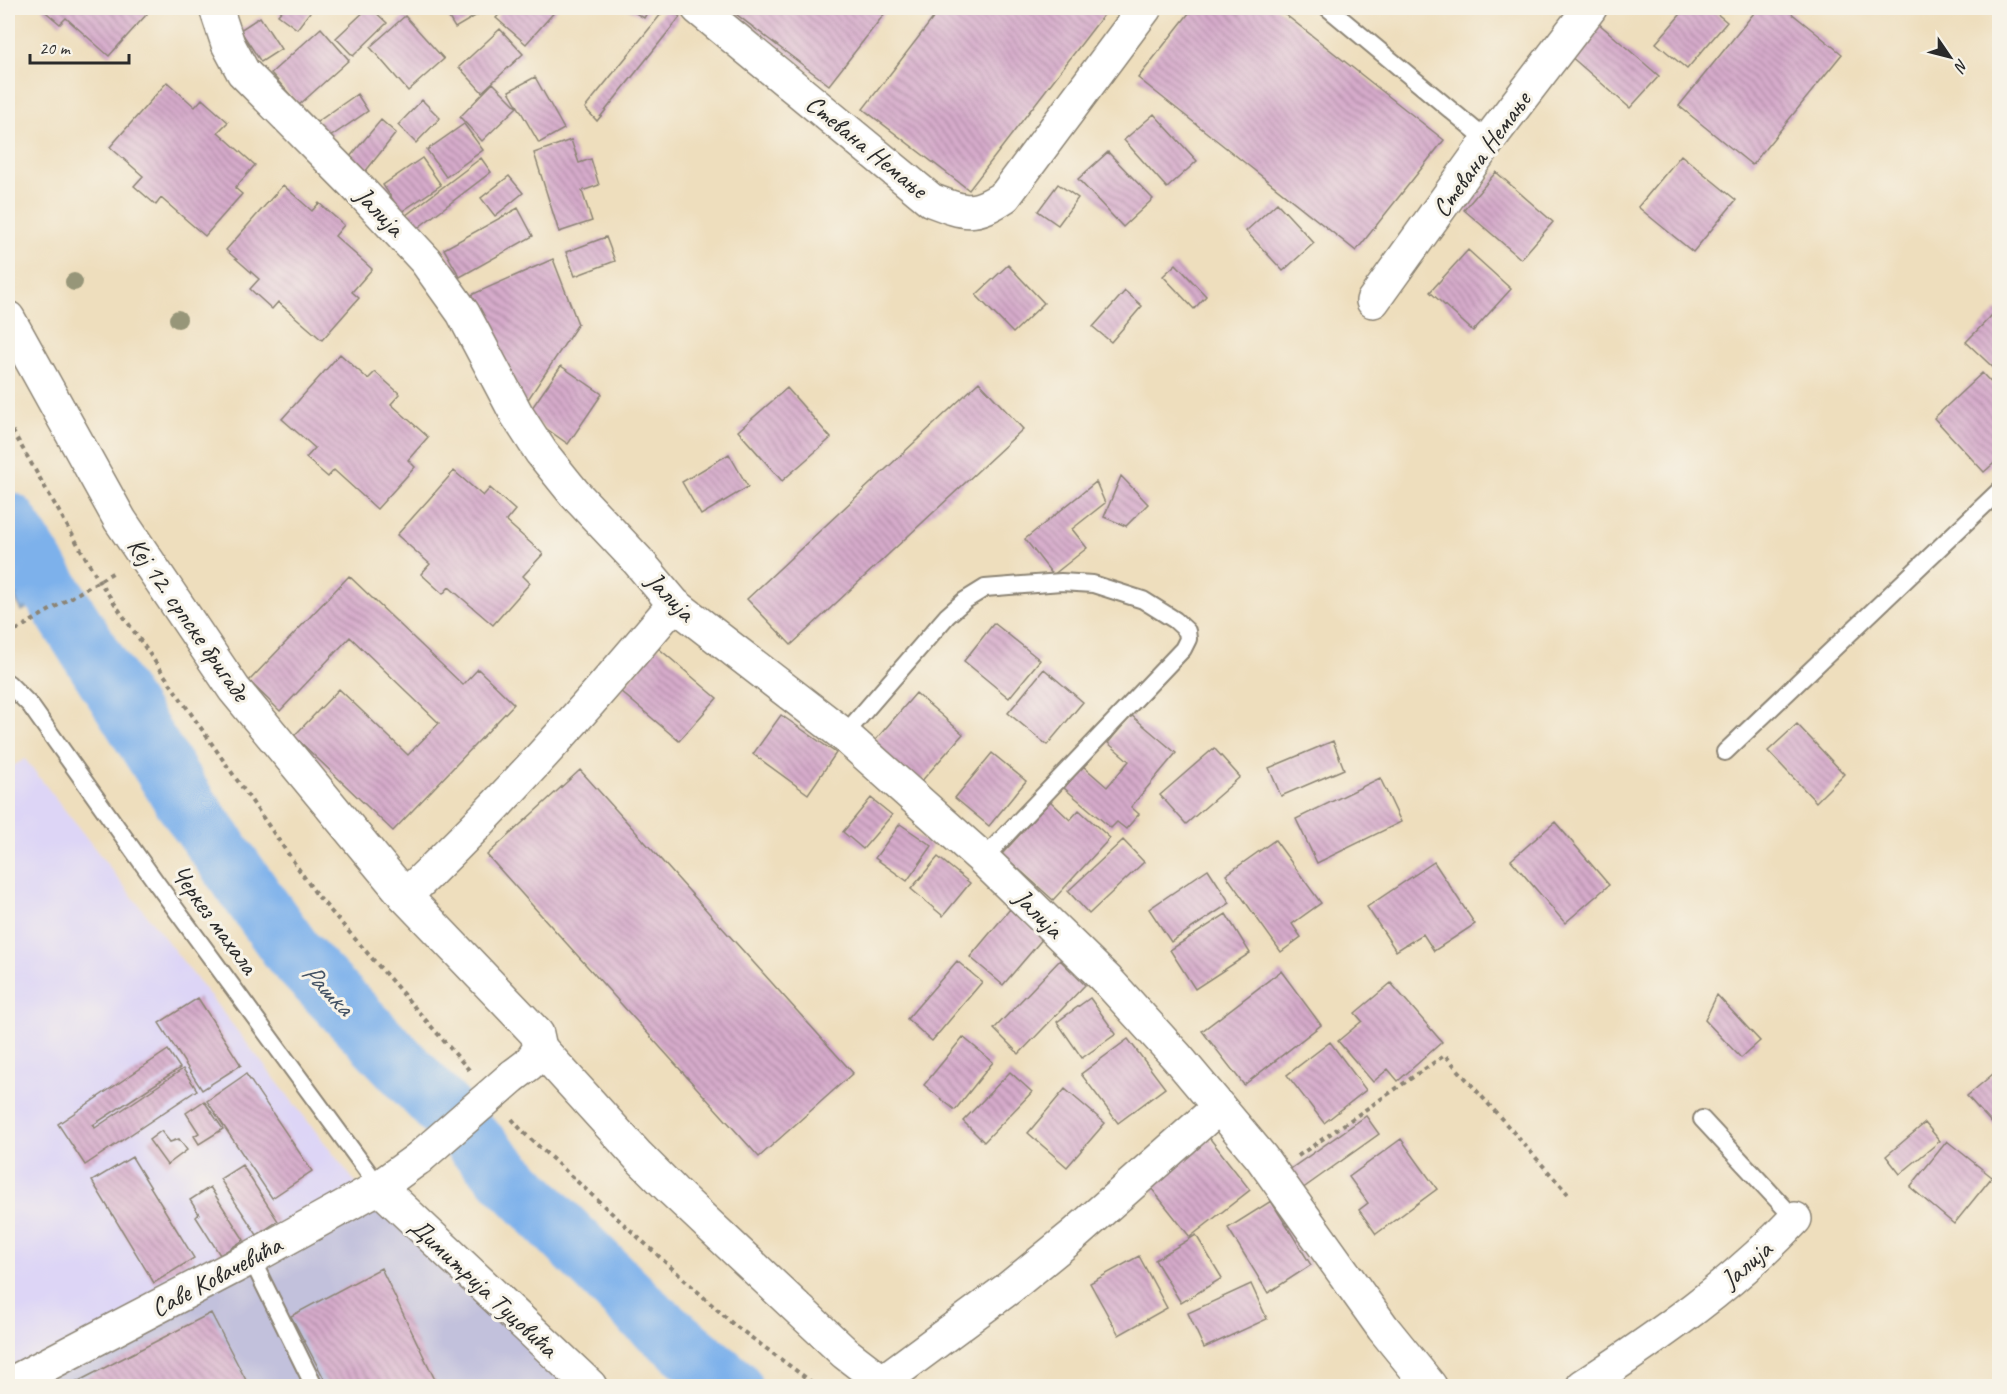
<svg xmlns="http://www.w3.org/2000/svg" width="2007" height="1394" font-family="Caveat,sans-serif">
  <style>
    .built { fill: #ddd5f6 }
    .industrial { fill: #c2c1dc }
    .water { fill: url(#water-waves); stroke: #546e8b; stroke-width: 1.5 }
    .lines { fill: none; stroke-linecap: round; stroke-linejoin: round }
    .river { stroke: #7db1eb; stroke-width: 60 }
    .building { fill: url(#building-back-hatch) }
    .lane-casing { stroke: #8c8474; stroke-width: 20 }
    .street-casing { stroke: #8c8474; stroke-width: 36 }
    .secondary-casing { stroke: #8c8474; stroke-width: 36 }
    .path { stroke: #8c8474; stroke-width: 4; stroke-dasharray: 4.5 4.5; stroke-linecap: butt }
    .lane { stroke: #fff; stroke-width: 16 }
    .street { stroke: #fff; stroke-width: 33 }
    .secondary { stroke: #fff; stroke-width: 33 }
    .secondary-bridge-casing { stroke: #8c8474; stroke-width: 36; stroke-linecap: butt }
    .secondary-bridge { stroke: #fff; stroke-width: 33 }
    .tree { fill: #979679 }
    .labels { text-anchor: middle; stroke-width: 6; stroke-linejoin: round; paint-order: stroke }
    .street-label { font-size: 26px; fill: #2b2b2b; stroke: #f7f3e8 }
    .water-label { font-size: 27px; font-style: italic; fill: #445365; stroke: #f7f3e8 }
  </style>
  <defs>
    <pattern id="water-waves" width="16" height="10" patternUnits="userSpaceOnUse" patternTransform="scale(1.5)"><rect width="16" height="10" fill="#7db1eb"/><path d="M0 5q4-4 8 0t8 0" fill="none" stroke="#6790bf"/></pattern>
    <pattern id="building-back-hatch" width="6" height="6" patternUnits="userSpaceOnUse" patternTransform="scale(1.5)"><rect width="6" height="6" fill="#d6abcb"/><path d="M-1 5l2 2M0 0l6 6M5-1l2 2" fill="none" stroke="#ae8ba5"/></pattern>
  </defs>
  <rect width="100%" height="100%" fill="#f7f3e8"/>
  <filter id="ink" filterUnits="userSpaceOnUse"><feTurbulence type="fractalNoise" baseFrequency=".0167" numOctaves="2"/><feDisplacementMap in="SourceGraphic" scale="12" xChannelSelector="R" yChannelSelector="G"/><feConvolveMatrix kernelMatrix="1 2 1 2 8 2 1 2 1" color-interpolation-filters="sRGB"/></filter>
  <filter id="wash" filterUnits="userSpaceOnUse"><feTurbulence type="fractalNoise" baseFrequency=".008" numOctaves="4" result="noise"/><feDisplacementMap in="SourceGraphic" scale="24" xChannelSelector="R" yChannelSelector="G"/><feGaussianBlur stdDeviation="1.35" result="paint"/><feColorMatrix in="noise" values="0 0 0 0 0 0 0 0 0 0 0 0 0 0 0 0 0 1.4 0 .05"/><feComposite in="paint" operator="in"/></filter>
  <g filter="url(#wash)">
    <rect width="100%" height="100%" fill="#eedebd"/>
    <path class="built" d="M25 759 370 1201 8 1378V769Z"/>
    <path class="industrial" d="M379 1187 597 1386H8Z"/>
    <path class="water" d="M8 484 65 586 22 611 8 584Z"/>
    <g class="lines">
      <path class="river" d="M8 522 185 802 294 954 508 1177 645 1314 732 1386"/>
    </g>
    <g id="blocks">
      <path class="building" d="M41 8H140L147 14 109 56 66 18 60 24Z
        M284 8H313L297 29 278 15Z
        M368 8H371L387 23 353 56 336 38Z
        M443 8H489L455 28Z
        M505 8H558L526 44 496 18Z
        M627 8H650L644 18Z
        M666 8H670L680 17 597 121 585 108Z
        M728 8H889L829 85Z
        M941 8H1109L969 190 863 109Z
        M1193 8H1277L1444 140 1356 251 1138 78Z
        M1511 8H1523L1516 13Z
        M1686 8H1710L1727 22 1687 69 1656 43Z
        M1758 8H1785L1842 54 1752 165 1679 106Z
        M405 16 444 59 408 91 370 47Z
        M260 17 281 49 261 62 240 30Z
        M1597 22 1659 76 1630 108 1569 55Z
        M321 28 349 60 299 105 271 73Z
        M500 29 523 54 482 92 459 67Z
        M535 77 564 129 539 143 509 91Z
        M167 82 195 107 202 99 228 122 218 132 255 165 235 188 242 194 205 236 161 198 156 205 134 186 143 176 110 147Z
        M493 83 517 107 482 141 460 117Z
        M357 94 368 111 324 141 313 125Z
        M422 100 440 118 416 143 398 125Z
        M1154 114 1197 161 1167 188 1124 140Z
        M381 120 396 133 365 172 349 158Z
        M464 124 483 150 446 177 427 150Z
        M571 140 579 163 591 159 599 185 582 191 592 221 559 232 534 153Z
        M1108 152 1153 199 1123 227 1078 179Z
        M1681 155 1736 200 1693 252 1638 207Z
        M422 158 441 185 401 212 383 185Z
        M481 158 491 172 415 230 405 216Z
        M1496 172 1553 222 1521 259 1464 210Z
        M509 176 523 193 495 216 481 198Z
        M1058 184 1078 198 1058 225 1038 211Z
        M283 185 312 211 319 203 344 225 335 236 372 269 352 292 359 298 322 340 278 302 272 309 250 289 259 279 226 250Z
        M1277 203 1314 243 1283 271 1246 231Z
        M518 208 533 236 460 277 444 249Z
        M606 237 615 261 575 276 566 252Z
        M1468 250 1511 289 1473 331 1430 292Z
        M553 259 578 324 525 404 471 295Z
        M1176 264 1206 296 1194 309 1163 276Z
        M1008 265 1044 303 1013 333 976 295Z
        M1125 291 1142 306 1111 342 1093 327Z
        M1997 310 2000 312V374L1966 342Z
        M340 354 368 379 375 372 400 394 391 404 428 437 408 460 415 467 377 509 334 470 328 477 306 458 315 448 282 419Z
        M561 366 602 394 568 444 527 415Z
        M1982 373 2000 392V458L1984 472 1934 418Z
        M979 382 1023 429 791 645 747 599Z
        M787 388 831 438 782 481 738 431Z
        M729 454 748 487 701 515 682 482Z
        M454 471 483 496 490 488 515 510 506 521 543 554 523 576 530 583 493 625 449 587 443 594 421 574 430 564 397 535Z
        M1121 476 1148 504 1126 526 1104 517Z
        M1096 482 1105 503 1072 529 1087 548 1053 575 1025 539Z
        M349 576 463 685 478 669 514 704 393 831 294 736 339 689 408 755 439 723 350 637 280 711 249 681Z
        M994 623 1040 660 1009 698 964 661Z
        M657 647 717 698 679 741 620 691Z
        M1044 669 1083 702 1047 745 1008 713Z
        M916 693 963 734 919 784 872 744Z
        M781 715 836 753 808 794 753 754Z
        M1131 715 1176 753 1131 807 1139 814 1126 829 1117 822 1111 828 1064 788 1083 766 1107 787 1129 761 1108 743Z
        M1797 724 1844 774 1816 802 1768 751Z
        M1333 741 1344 769 1281 796 1269 768Z
        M1214 748 1240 777 1186 824 1160 795Z
        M992 753 1026 781 989 826 955 798Z
        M580 770 853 1073 759 1157 487 855Z
        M1380 778 1401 822 1317 863 1296 819Z
        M871 798 892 815 863 849 843 832Z
        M1050 801 1070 820 1079 810 1110 838 1053 900 1002 854Z
        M1555 822 1609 885 1565 923 1511 860Z
        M900 824 932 846 907 881 875 858Z
        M1123 840 1144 862 1089 914 1068 891Z
        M1275 840 1321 903 1292 924 1301 937 1281 952 1226 875Z
        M938 857 970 883 943 916 911 889Z
        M1434 862 1475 924 1434 951 1423 934 1396 951 1367 907Z
        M1208 869 1230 903 1171 942 1149 909Z
        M1010 909 1044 937 1003 985 970 957Z
        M1226 914 1250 953 1195 989 1170 950Z
        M1060 960 1085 985 1019 1054 994 1029Z
        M957 961 982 982 932 1041 907 1019Z
        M1281 971 1321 1025 1244 1085 1202 1031Z
        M1391 983 1442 1042 1398 1081 1388 1069 1373 1082 1338 1041 1362 1021 1355 1013Z
        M1717 995 1760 1041 1741 1058 1705 1020Z
        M198 998 241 1065 202 1090 159 1023Z
        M1090 998 1116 1034 1082 1058 1057 1022Z
        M963 1037 993 1062 955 1110 924 1085Z
        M1128 1039 1165 1088 1118 1123 1081 1074Z
        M1330 1042 1366 1090 1324 1123 1287 1075Z
        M168 1050 180 1068 93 1125 95 1128 183 1069 197 1090 85 1165 58 1124Z
        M2000 1068V1132L1967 1096Z
        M1010 1072 1032 1092 984 1142 963 1121Z
        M246 1074 312 1171 272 1198 207 1101Z
        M1065 1089 1105 1123 1067 1167 1028 1133Z
        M204 1101 223 1129 199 1144 194 1136 199 1133 186 1113Z
        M1366 1116 1379 1134 1302 1189 1289 1170Z
        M1925 1123 1940 1141 1900 1174 1886 1156Z
        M161 1131 170 1142 179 1139 187 1150 167 1165 149 1140Z
        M1208 1136 1250 1190 1190 1237 1148 1184Z
        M1401 1139 1437 1189 1376 1234 1359 1210 1368 1203 1349 1177Z
        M1947 1141 1992 1177 1954 1224 1910 1187Z
        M132 1157 194 1258 154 1283 92 1181Z
        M242 1165 278 1221 257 1235 220 1179Z
        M210 1187 244 1240 220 1255 196 1217 199 1214 190 1200Z
        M1271 1201 1311 1265 1268 1293 1228 1228Z
        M1196 1235 1222 1278 1181 1303 1155 1260Z
        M1139 1256 1167 1308 1119 1335 1090 1283Z
        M381 1268 438 1386H328L291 1316Z
        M1251 1284 1267 1319 1204 1348 1188 1313Z
        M211 1313 248 1384 243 1386H69Z"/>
    </g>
  </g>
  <g filter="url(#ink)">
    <use href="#blocks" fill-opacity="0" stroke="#8c8474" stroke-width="1.5"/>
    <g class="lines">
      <defs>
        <path id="lane" d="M1328 8 1488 141
          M8 683 30 705 155 881 379 1187
          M844 735 947 616 964 601 985 588 1061 582 1093 584 1143 600 1175 620 1187 631 1188 639 1183 649 983 859
          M1725 752 2000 490
          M1702 1119 1795 1219
          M251 1258 314 1386"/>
        <path id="street" d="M216 8 228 44 243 72 354 184 425 260 463 313 517 415 541 452 574 493 638 561 674 604 844 735 983 859 1108 981 1177 1057 1261 1157 1383 1328 1430 1386
          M698 8 931 200C965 213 973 217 1005 196L1145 8
          M1373 301 1488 141 1590 8
          M405 896C501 805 589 705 674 604
          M540 1048 638 1156 673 1191 845 1353 888 1386
          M379 1187 590 1386
          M882 1382 1009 1288 1074 1235 1219 1107
          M1583 1386C1658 1337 1734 1284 1795 1219"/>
        <path id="secondary" d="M8 318 120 520 234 689 405 896 537 1034 540 1048 529 1064 513 1076
          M8 1385 251 1258 379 1187 419 1158"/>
      </defs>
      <use href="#lane" class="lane-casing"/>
      <use href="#street" class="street-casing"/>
      <use href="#secondary" class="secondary-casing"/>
      <path class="path" d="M8 423 99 581 316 894 470 1071
        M8 635 114 572
        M512 1119 523 1132 733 1324 817 1386
        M1298 1156 1445 1055 1568 1194"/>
      <use href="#lane" class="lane"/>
      <use href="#street" class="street"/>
      <use href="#secondary" class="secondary"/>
      <defs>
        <path id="secondary-bridge" d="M419 1158 513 1076"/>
      </defs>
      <use href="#secondary-bridge" class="secondary-bridge-casing"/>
      <use href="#secondary-bridge" class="secondary-bridge"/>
    </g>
    <g class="tree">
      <circle cx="74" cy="282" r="9"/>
      <circle cx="178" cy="319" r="9"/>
    </g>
  </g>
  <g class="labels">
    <g class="street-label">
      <text transform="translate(867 146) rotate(39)" y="9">Стевана Немање</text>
      <text transform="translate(1481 154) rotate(-54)" y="9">Стевана Немање</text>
      <text transform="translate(380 211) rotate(46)" y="9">Јалија</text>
      <text transform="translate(671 596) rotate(46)" y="9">Јалија</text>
      <text transform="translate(189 619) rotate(55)" y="9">Кеј 12. српске бригаде</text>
      <text transform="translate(1039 913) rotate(45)" y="9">Јалија</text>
      <text transform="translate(215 919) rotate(54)" y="9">Черкез махала</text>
      <text transform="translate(1746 1264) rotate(-41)" y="9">Јалија</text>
      <text transform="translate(216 1276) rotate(-28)" y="9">Саве Ковачевића</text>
      <text transform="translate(484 1287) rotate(43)" y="9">Димитрија Туцовића</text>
    </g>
    <g class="water-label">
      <text transform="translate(328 989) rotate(46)" y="9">Рашка</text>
    </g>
  </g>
  <rect width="2007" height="1394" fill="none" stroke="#f7f3e8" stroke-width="30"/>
  <g transform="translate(1950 57) rotate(125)" stroke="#f7f3e8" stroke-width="4.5" paint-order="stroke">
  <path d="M0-4.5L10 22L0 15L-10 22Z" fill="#2b2b2b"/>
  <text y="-9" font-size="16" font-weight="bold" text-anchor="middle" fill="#2b2b2b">N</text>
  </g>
  <path d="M30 54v9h99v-9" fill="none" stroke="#2b2b2b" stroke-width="3"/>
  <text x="39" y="54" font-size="18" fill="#2b2b2b" stroke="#f7f3e8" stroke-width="4.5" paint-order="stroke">20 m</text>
</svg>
